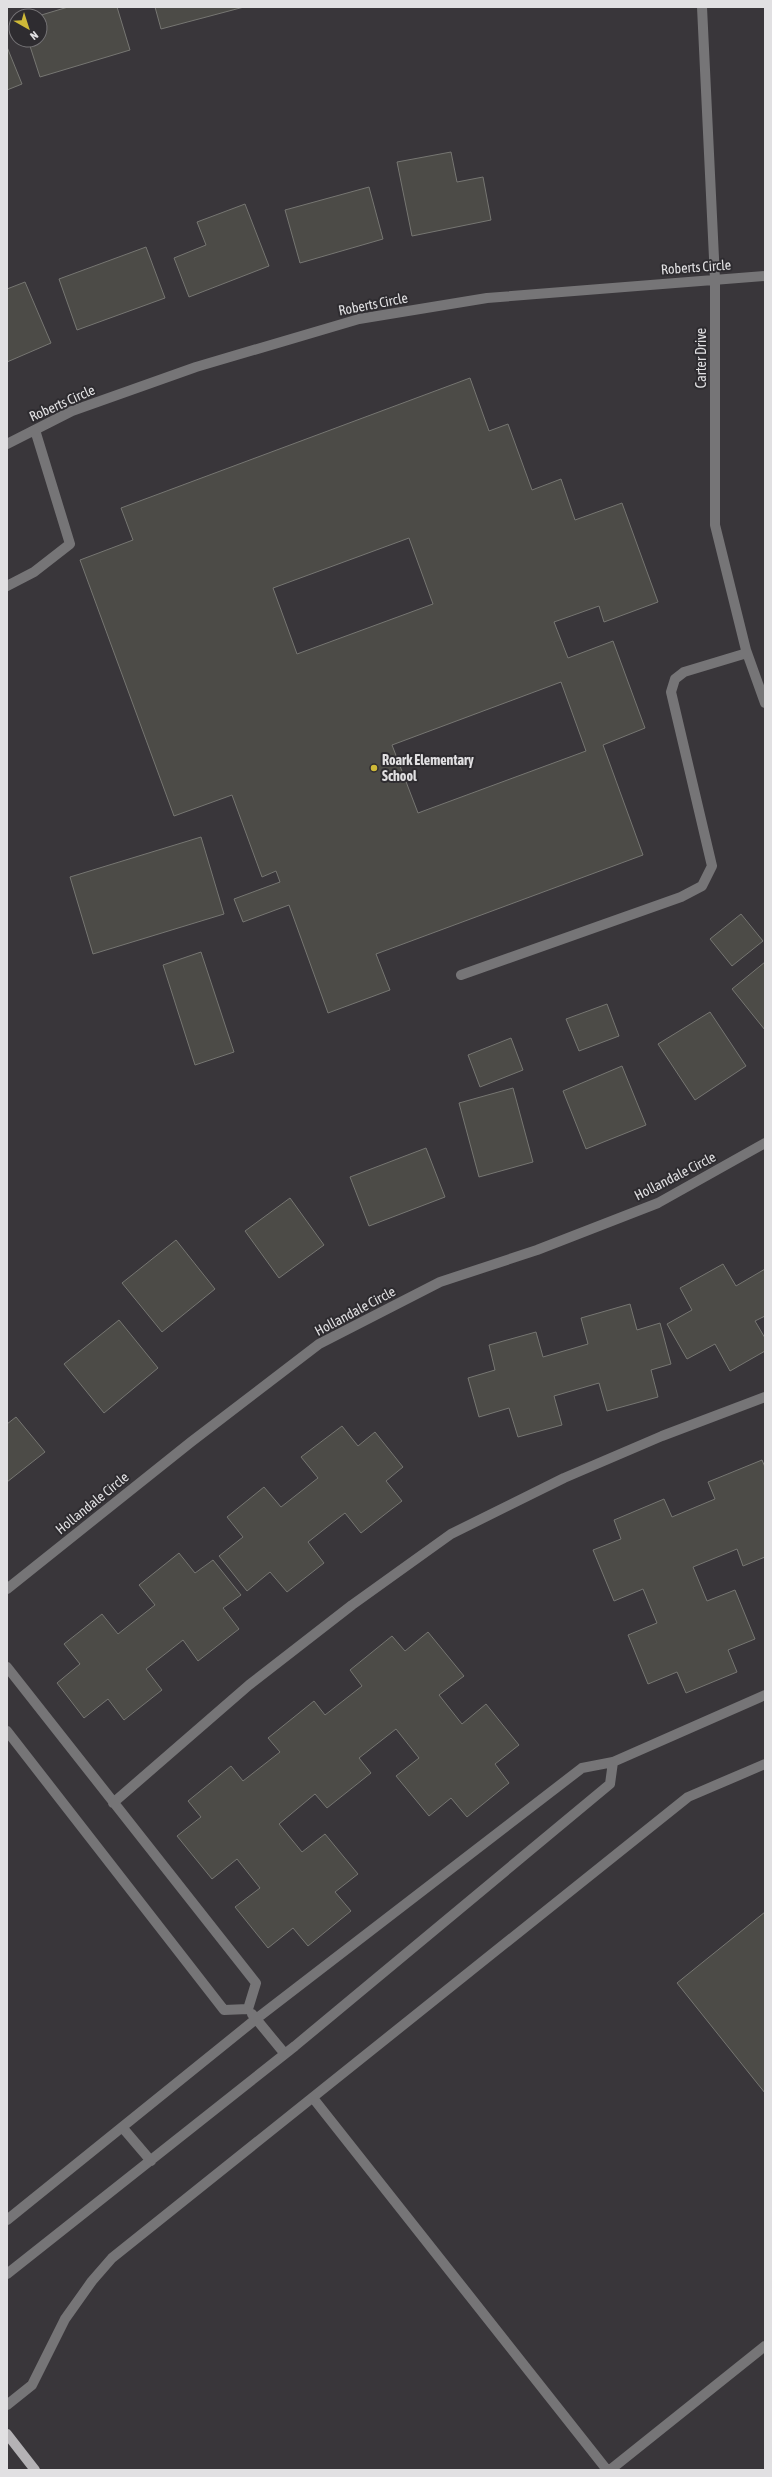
<svg xmlns="http://www.w3.org/2000/svg" width="772" height="2477" font-family="'Asap Condensed',sans-serif">
  <style>
    .building { fill: #4c4b47; stroke: #767672; fill-rule: evenodd }
    .lines { fill: none; stroke-linecap: round; stroke-linejoin: round }
    .minor { stroke: #767577; stroke-width: 10 }
    .major { stroke: #b4b2b5; stroke-width: 10 }
    .poi-dot { fill: #ceb938; stroke: #2e2c30; stroke-width: 1.5 }
    .labels { text-anchor: middle; stroke-width: 4; stroke-linejoin: round; paint-order: stroke }
    .street-label { font-size: 14px; fill: #e1e0e2; stroke: #2e2c30 }
    .poi-label { font-size: 14px; font-weight: bold; fill: #e1e0e2; stroke: #2e2c30; text-anchor: start }
  </style>
  <rect width="100%" height="100%" fill="#39363a"/>
  <path class="building" d="M68 7H117L130 50 40 77 28 40H40V16H38Z
    M155 7H244L161 29Z
    M7 47 22 84 7 90Z
    M451 152 457 182 483 177 491 220 412 236 397 162Z
    M369 187 383 239 300 263 285 210Z
    M245 204 269 266 189 297 174 258 206 245 197 222Z
    M146 247 165 298 77 330 59 279Z
    M25 282 51 343 7 362V289Z
    M470 378 489 431 508 424 532 490 561 479 575 520 622 503 658 602 604 622 599 606 554 622 568 658 613 641 645 728 603 745 643 855 376 954 390 990 328 1013 289 905 243 922 234 899 280 882 276 871 262 877 232 795 174 816 80 560 133 540 121 508ZM409 538 433 604 297 654 273 588ZM561 682 586 751 418 813 392 745Z
    M201 837 224 914 93 954 70 877Z
    M741 914 763 941 732 966 710 939Z
    M201 952 234 1052 195 1065 163 965Z
    M765 962V1030L732 989Z
    M607 1004 619 1036 579 1051 566 1019Z
    M710 1012 746 1066 695 1100 658 1044Z
    M511 1038 523 1070 480 1087 468 1055Z
    M622 1066 646 1125 586 1149 563 1091Z
    M513 1088 533 1162 479 1177 459 1103Z
    M426 1148 445 1197 369 1226 350 1177Z
    M290 1198 324 1245 279 1278 245 1231Z
    M176 1240 215 1289 162 1332 122 1283Z
    M723 1264 736 1286 765 1269V1316L755 1321 765 1338V1351L730 1371 715 1344 687 1359 667 1324 692 1310 680 1288Z
    M630 1304 637 1330 660 1323 671 1364 651 1370 658 1397 607 1411 599 1383 554 1396 562 1425 518 1437 509 1408 479 1417 468 1378 495 1370 489 1345 536 1332 543 1357 588 1344 581 1318Z
    M119 1320 158 1368 104 1413 64 1364Z
    M16 1417 45 1452 7 1482V1424Z
    M342 1426 358 1446 375 1432 403 1467 386 1481 402 1501 361 1533 345 1513 308 1542 324 1563 287 1592 270 1572 247 1591 219 1556 243 1537 227 1517 264 1487 281 1507 318 1478 301 1457Z
    M762 1460 765 1467V1557L743 1566 737 1549 693 1567 707 1601 735 1590 755 1639 728 1650 737 1672 686 1693 677 1672 648 1684 628 1635 657 1623 643 1589 614 1601 593 1550 621 1539 614 1520 664 1499 672 1517 715 1499 708 1482Z
    M179 1553 195 1573 213 1560 241 1595 223 1608 239 1629 198 1661 183 1640 146 1669 162 1690 124 1720 108 1699 84 1718 57 1683 80 1664 64 1644 102 1614 118 1634 155 1605 139 1585Z
    M428 1632 464 1676 439 1695 462 1724 486 1704 519 1745 495 1764 509 1783 467 1817 451 1798 429 1816 396 1776 419 1758 396 1729 359 1758 371 1773 327 1808 315 1794 279 1824 302 1852 325 1834 358 1874 335 1892 351 1911 308 1946 293 1928 268 1948 235 1907 260 1888 237 1859 212 1879 177 1836 201 1817 188 1801 231 1766 243 1781 280 1752 268 1738 314 1701 325 1715 362 1686 350 1670 392 1636 405 1651Z
    M765 1912V2093L677 1983Z"/>
  <g class="lines">
    <path class="minor" d="M702 7 715 279V525L746 650 765 703
      M7 444 72 411 196 367 359 319 487 298 765 276
      M7 586 34 572 70 544 35 430
      M461 975 681 897 702 886 712 866 671 692 675 679 684 672 747 653
      M7 1589 191 1442 319 1344 440 1282 537 1250 658 1203 765 1143
      M7 1667 256 1983 248 2009
      M7 1731 224 2010 248 2009
      M113 1803 249 1685 352 1605 451 1534 564 1478 662 1436 765 1397
      M252 2014 285 2054
      M313 2098 607 2470
      M122 2127 151 2161
      M7 2220 256 2019 582 1768 613 1762 765 1695
      M7 2274 295 2046 610 1784 613 1762
      M7 2405 32 2385 65 2319 92 2281 112 2258 688 1797 765 1764
      M610 2470 765 2346"/>
    <path class="major" d="M7 2434 35 2470"/>
  </g>
  <circle class="poi-dot" cx="374" cy="768" r="4"/>
  <g class="labels">
    <g class="street-label">
      <text transform="translate(696 267) rotate(-4)" y="5">Roberts Circle</text>
      <text transform="translate(373 304) rotate(-11)" y="5">Roberts Circle</text>
      <text transform="translate(701 358) rotate(-90)" y="5">Carter Drive</text>
      <text transform="translate(62 403) rotate(-24)" y="5">Roberts Circle</text>
      <text transform="translate(675 1176) rotate(-27)" y="5">Hollandale Circle</text>
      <text transform="translate(355 1311) rotate(-28)" y="5">Hollandale Circle</text>
      <text transform="translate(92 1503) rotate(-39)" y="5">Hollandale Circle</text>
    </g>
    <g class="poi-label">
      <text x="382" y="765">Roark Elementary<tspan x="382" dy="16">School</tspan></text>
    </g>
  </g>
  <rect width="772" height="2477" fill="none" stroke="#e1e0e2" stroke-width="16"/>
  <g transform="translate(28 28) rotate(141)"><circle r="19" fill="#2e2c30" stroke="#767477"/>
  <path d="M0-3L7 15L0 10L-7 15Z" fill="#ceb938"/>
  <text y="-6" font-size="11" font-weight="bold" text-anchor="middle" fill="#e1e0e2">N</text>
  </g>
</svg>
